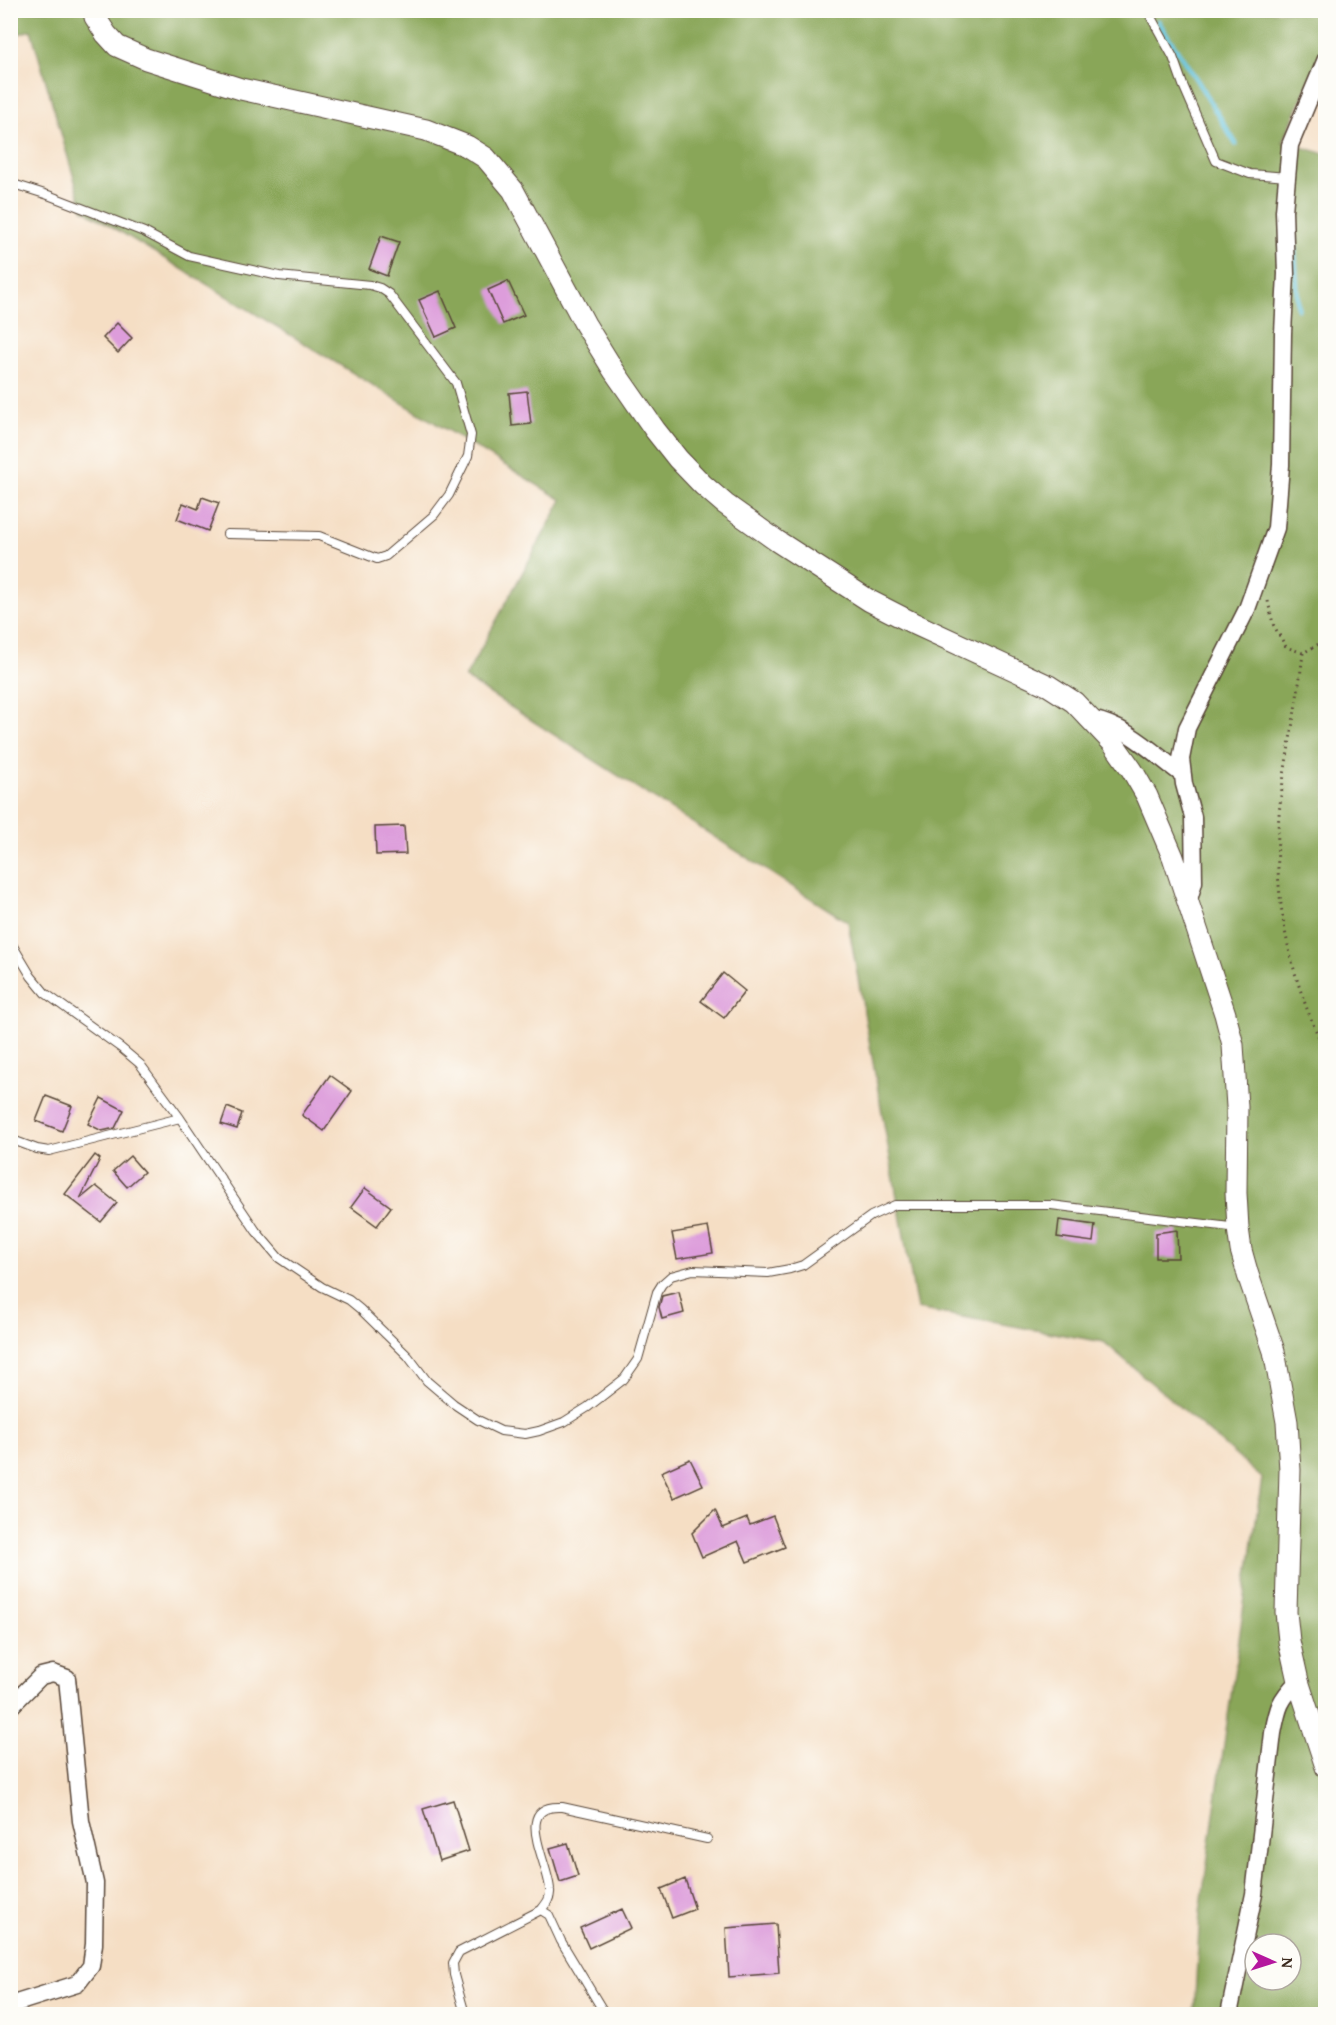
<svg xmlns="http://www.w3.org/2000/svg" width="1336" height="2025" font-family="'Gentium Book Plus',serif">
  <style>
    .forest { fill: #89a658; stroke: #62683b; stroke-width: 1.5; fill-rule: evenodd }
    .lines { fill: none; stroke-linecap: round; stroke-linejoin: round }
    .stream { stroke: #61c3df; stroke-width: 5 }
    .building { fill: #dd9ddb }
    .service-casing { stroke: #574537; stroke-width: 10 }
    .minor-casing { stroke: #574537; stroke-width: 19 }
    .tertiary-casing { stroke: #574537; stroke-width: 23 }
    .path { stroke: #574537; stroke-width: 3; stroke-dasharray: 1.5 4.5; stroke-linecap: butt }
    .service { stroke: #fff; stroke-width: 8 }
    .minor { stroke: #fff; stroke-width: 16 }
    .tertiary { stroke: #fff; stroke-width: 21 }
  </style>
  <rect width="100%" height="100%" fill="#fdfcf7"/>
  <filter id="ink" filterUnits="userSpaceOnUse"><feTurbulence type="fractalNoise" baseFrequency=".0167" numOctaves="2"/><feDisplacementMap in="SourceGraphic" scale="12" xChannelSelector="R" yChannelSelector="G"/><feConvolveMatrix kernelMatrix="1 2 1 2 8 2 1 2 1" color-interpolation-filters="sRGB"/></filter>
  <filter id="wash" filterUnits="userSpaceOnUse"><feTurbulence type="fractalNoise" baseFrequency=".008" numOctaves="4" result="noise"/><feDisplacementMap in="SourceGraphic" scale="24" xChannelSelector="R" yChannelSelector="G"/><feGaussianBlur stdDeviation="1.35" result="paint"/><feColorMatrix in="noise" values="0 0 0 0 0 0 0 0 0 0 0 0 0 0 0 0 0 1.4 0 .05"/><feComposite in="paint" operator="in"/></filter>
  <g filter="url(#wash)">
    <rect width="100%" height="100%" fill="#f5dec4"/>
    <path class="forest" d="M11 10 1325 11V44L1283 142 1326 154 1325 2014H1194L1200 1913 1262 1478 1104 1342 917 1309 848 922 465 678 562 500 83 209 31 30 11 36ZM1255 1944H1291V1980H1255Z"/>
    <g class="lines">
      <path class="stream" d="M1158 21 1198 82 1236 144
        M1294 241 1298 309"/>
    </g>
    <g id="blocks">
      <path class="building" d="M381 236 399 242 387 276 369 269Z
        M508 281 524 315 503 324 488 290Z
        M440 291 456 328 436 337 419 300Z
        M117 323 132 338 118 353 103 338Z
        M527 391 531 424 512 426 509 393Z
        M202 497 219 503 208 531 177 519 183 503 198 509Z
        M404 826 406 854 376 855 375 827Z
        M723 973 745 991 724 1018 701 1001Z
        M330 1075 352 1091 324 1131 302 1115Z
        M46 1096 72 1106 62 1131 36 1121Z
        M101 1098 124 1110 115 1128 102 1131 88 1124Z
        M227 1107 242 1113 237 1129 221 1124Z
        M95 1155 100 1159 80 1199 96 1186 117 1203 101 1222 65 1194Z
        M130 1156 144 1172 127 1187 113 1171Z
        M365 1188 391 1207 377 1226 351 1207Z
        M1059 1220 1095 1225 1093 1242 1057 1237Z
        M708 1227 713 1253 677 1259 672 1233Z
        M1177 1230 1178 1258H1156V1233Z
        M679 1292 684 1313 662 1319 659 1307 662 1296Z
        M690 1459 703 1485 674 1498 661 1472Z
        M715 1510 723 1528 747 1518 750 1525 773 1516 785 1547 747 1562 738 1541 702 1557 692 1533Z
        M453 1800 469 1851 439 1861 423 1809Z
        M568 1843 578 1876 560 1882 550 1848Z
        M685 1879 695 1909 672 1918 661 1889Z
        M622 1909 631 1928 589 1948 580 1928Z
        M776 1924 779 1973 729 1977 726 1928Z"/>
    </g>
  </g>
  <g filter="url(#ink)">
    <use href="#blocks" fill-opacity="0" stroke="#574537" stroke-width="1.5"/>
    <g class="lines">
      <defs>
        <path id="service" d="M1147 10 1173 57 1183 85 1216 161 1250 174 1287 177
          M10 183 48 195 144 232 189 256 279 276 370 285 380 288 389 294 456 383 471 435 468 456 449 495 434 515 386 556 377 559 319 536 227 534
          M10 941 31 976 45 993 121 1048 140 1064 180 1118 256 1231 279 1258 322 1287 349 1300 360 1309 408 1356 427 1381 454 1404 478 1420 501 1431 525 1434 539 1431 564 1422 588 1407 624 1379 638 1359 657 1292 662 1284 671 1276 693 1270 768 1273 790 1269 803 1265 871 1216 895 1205H1051L1238 1228
          M10 1139 37 1149 49 1151 180 1118
          M541 1910 549 1915 561 1941 605 2014
          M465 2014 454 1975 453 1963 459 1952 541 1910C546 1904 551 1898 550 1890 549 1863 511 1804 562 1807L707 1839"/>
        <path id="minor" d="M1091 719C1128 726 1154 754 1183 775
          M1188 903 1194 882 1193 817 1184 784 1181 759 1187 728 1247 609 1276 528 1281 465 1283 333 1286 274 1284 211 1290 145 1326 59
          M10 1707 41 1676 53 1673 67 1678 81 1821 95 1883 94 1944 91 1966 77 1984 10 2005
          M1229 2014 1254 1894 1273 1733C1278 1707 1279 1701 1298 1681"/>
        <path id="tertiary" d="M94 10 95 17 106 34 117 46 146 59 241 89 426 130 467 146 486 158 513 190 585 324 614 371 655 430 678 459 703 485 725 504 777 541 870 601 915 624 1049 686 1074 702 1113 743 1132 770 1147 796 1173 857 1225 1014 1233 1045 1237 1107 1236 1193 1238 1228 1241 1250 1248 1275 1274 1351 1287 1422 1290 1470 1286 1612 1289 1641 1298 1681 1326 1767"/>
      </defs>
      <use href="#service" class="service-casing"/>
      <use href="#minor" class="minor-casing"/>
      <use href="#tertiary" class="tertiary-casing"/>
      <path class="path" d="M1268 601 1273 624 1286 647 1303 653 1326 640
        M1303 653C1298 698 1289 742 1282 788 1269 879 1285 970 1326 1052"/>
      <use href="#service" class="service"/>
      <use href="#minor" class="minor"/>
      <use href="#tertiary" class="tertiary"/>
    </g>
  </g>
  <rect width="1336" height="2025" fill="none" stroke="#fdfcf7" stroke-width="36"/>
  <g transform="translate(1273 1962) rotate(93)"><circle r="28" fill="#fdfcf7" stroke="#afa8a0" stroke-width="1.5"/>
  <path d="M0-4.5L10 22L0 15L-10 22Z" fill="#b5179e"/>
  <text y="-9" font-size="16" font-weight="bold" text-anchor="middle" fill="#3b2a1e">N</text>
  </g>
</svg>
